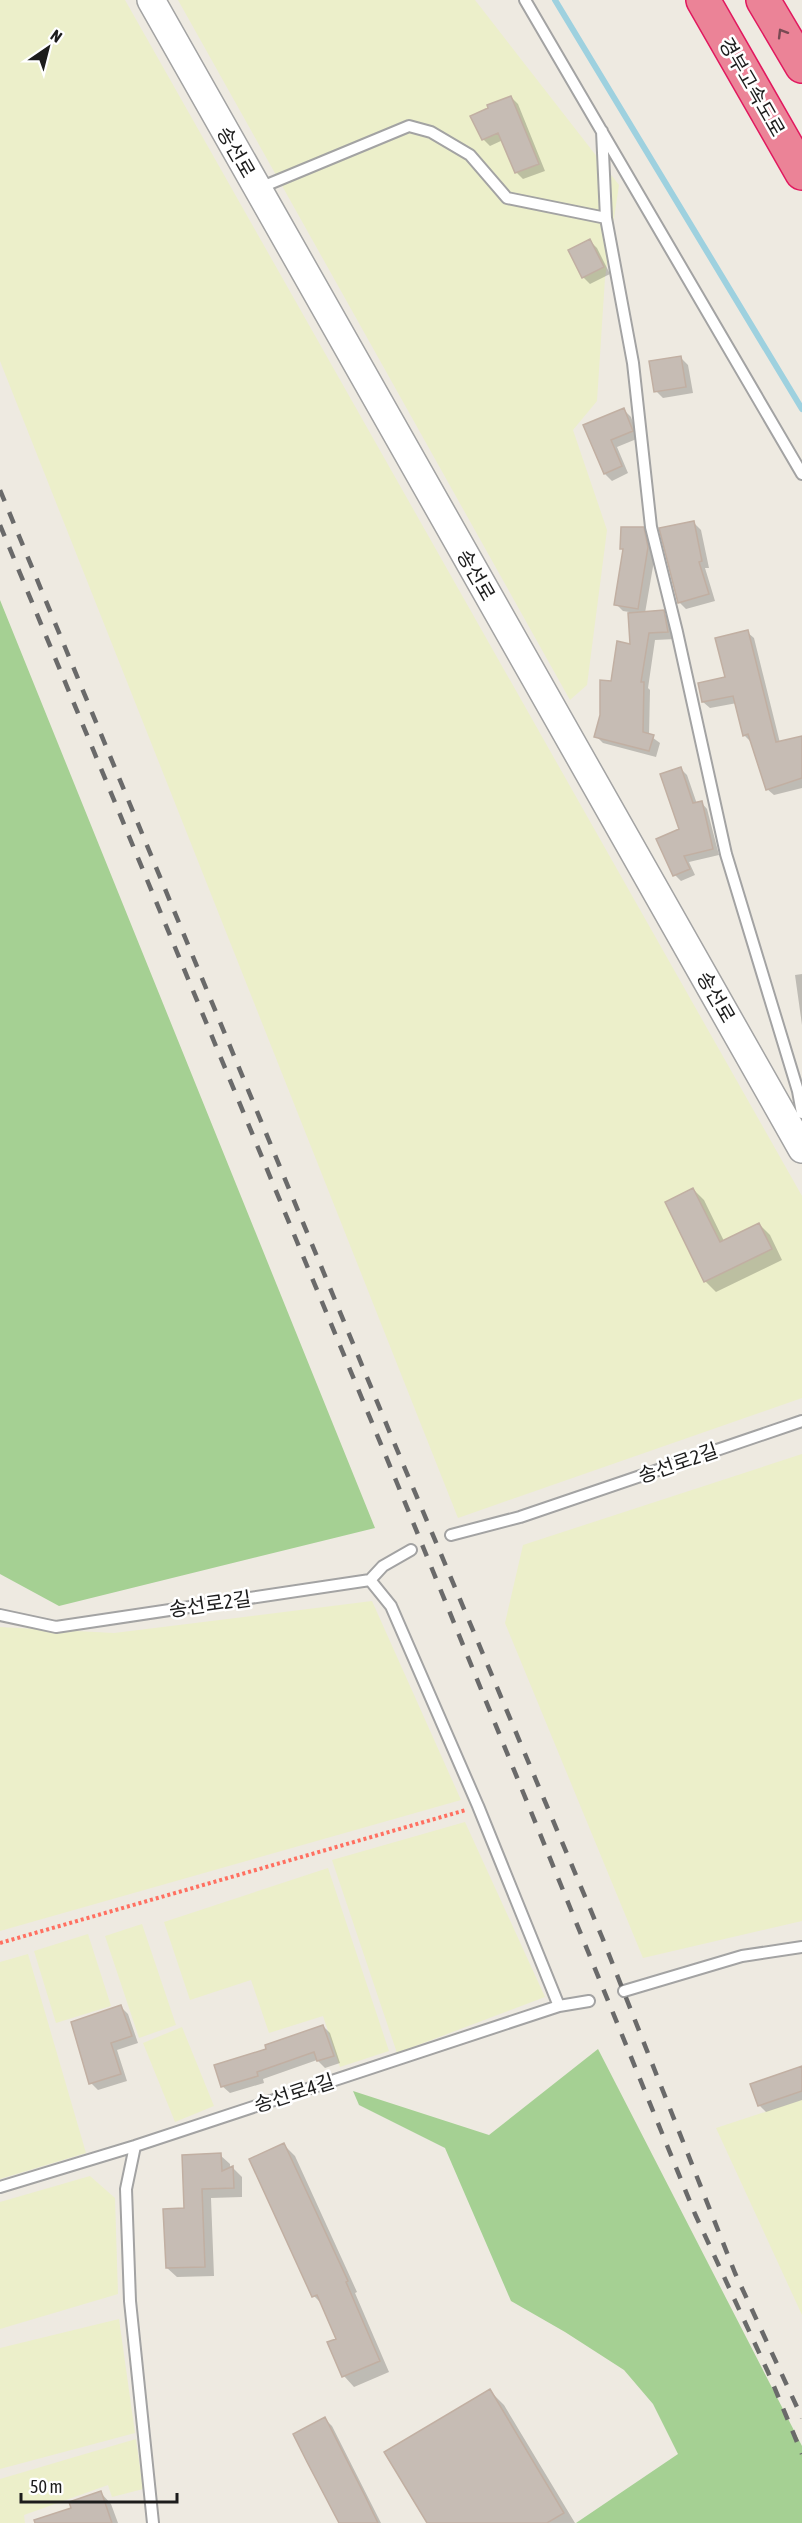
<svg xmlns="http://www.w3.org/2000/svg" width="802" height="2523" font-family="'Asap Condensed','Noto Sans KR',sans-serif">
  <style>
    .farmland { fill: #ecefca }
    .forest { fill: #a5d093 }
    .shadow { fill: #0003 }
    .lines { fill: none; stroke-linecap: round; stroke-linejoin: round }
    .stream { stroke: #9ed1df; stroke-width: 6 }
    .building { fill: #c6bcb4; stroke: #c1afa2; stroke-width: 1.5 }
    .service-casing { stroke: #a3a3a3; stroke-width: 14 }
    .tertiary-casing { stroke: #a3a3a3; stroke-width: 30 }
    .motorway-casing { stroke: #e1195f; stroke-width: 36 }
    .path { stroke: #ff7061; stroke-width: 4; stroke-dasharray: 3 3; stroke-linecap: butt }
    .service { stroke: #fff; stroke-width: 10 }
    .tertiary { stroke: #fff; stroke-width: 27 }
    .motorway { stroke: #eb8397; stroke-width: 33 }
    .rail { stroke: #6a6a6a; stroke-width: 4.5; stroke-dasharray: 12 12; stroke-linecap: butt }
    .oneway { stroke: #794a53 }
    .labels { text-anchor: middle; stroke-width: 5; stroke-linejoin: round; paint-order: stroke }
    .street-label { font-size: 20px; fill: #1c1c1c; stroke: #fff }
  </style>
  <rect width="100%" height="100%" fill="#eeeae1"/>
  <path class="farmland" d="M0 0H125L802 1196V1398L458 1518 0 361Z
    M178 0H475L619 185 605 278 597 401 573 430 607 530 587 685 570 700Z
    M802 1454V1921L643 1958 505 1623 523 1545Z
    M372 1601 461 1800 0 1931V1627L114 1633Z
    M465 1822 545 1997 397 2053 332 1860Z
    M328 1868 389 2051 340 2067 323 2016 269 2033 251 1980 190 2000 164 1922Z
    M142 1924 176 2025 139 2038 105 1936Z
    M88 1934 111 2006 56 2023 34 1951Z
    M28 1954 86 2153 0 2179V1962Z
    M182 2027 214 2106 175 2122 143 2043Z
    M802 2100V2315L716 2128Z
    M90 2176 115 2198 118 2294 0 2329V2202Z
    M119 2319 135 2433 0 2469V2348Z
    M136 2439 143 2489 112 2497 108 2485 24 2515 25 2523H0V2479Z"/>
  <path class="forest" d="M0 600 375 1528 59 1606 0 1574Z
    M598 2049 802 2446V2523H576L678 2454 653 2404 624 2370 565 2332 511 2301 445 2148 359 2105 353 2091 489 2135Z"/>
  <path class="shadow" d="M511 97 518 104 545 171 523 179 516 172 503 140 490 146 483 139Z
    M590 241 597 248 610 274 590 284 583 277Z
    M681 358 688 365 693 393 663 398 656 391Z
    M624 410 631 417 639 438 617 447 628 473 612 481 605 474 585 426Z
    M694 523 701 530 709 568H705L715 601 686 609 679 602Z
    M643 529 650 536 655 555 645 613 663 612 670 619 675 639 655 640 648 688 650 690 649 735 660 743 656 757 603 743 596 736 612 682 632 645 629 612 623 611 616 604 625 551 622 549Z
    M747 632 754 638 780 743 802 738V788L774 795 767 789 751 742 744 735 737 703 710 708 703 702 727 678Z
    M681 769 687 775 697 804 701 802 707 809 719 855 689 862 695 875 681 881 675 875 681 829Z
    M802 974V1025L795 975Z
    M693 1189 704 1200 724 1241 759 1224 770 1235 782 1260 716 1292 705 1281Z
    M121 2007 128 2014 138 2043 117 2050 127 2081 98 2090 91 2083Z
    M323 2026 330 2033 340 2063 325 2068 317 2060 263 2079 264 2083 230 2093 222 2086 268 2050Z
    M802 2068V2100L766 2112 759 2105Z
    M284 2145 295 2156 357 2292 355 2293 389 2372 354 2387 344 2376 338 2340 323 2305 314 2296Z
    M220 2155 230 2164V2169L233 2168 242 2177V2197L211 2198 214 2276 177 2277 167 2268 186 2209Z
    M490 2391 504 2405 575 2523H429Z
    M325 2419 332 2426 381 2523H340Z
    M101 2493 111 2504 118 2523H55L73 2509Z"/>
  <g class="lines">
    <path class="stream" d="M555 0 802 409"/>
  </g>
  <path class="building" d="M511 96 539 164 515 173 498 133 482 140 470 116 488 108 487 105Z
    M590 239 604 267 582 278 568 250Z
    M681 356 686 387 654 392 649 361Z
    M624 408 633 431 611 440 622 466 604 474 583 425Z
    M694 521 702 561 699 562 709 594 678 603 659 528Z
    M621 527H644L648 547 638 609 614 605 623 549H620Z
    M664 610 668 632 649 633 641 682H644L643 732 654 735 649 751 594 737 600 715V680L611 681 617 641 630 644 628 613Z
    M748 630 776 742 802 736V778L766 790 748 734 743 736 733 696 702 702 698 683 725 677 715 638Z
    M681 767 693 803 702 801 713 849 684 856 690 869 673 876 656 839 679 829 660 774Z
    M693 1188 720 1242 759 1223 772 1249 704 1282 665 1202Z
    M121 2005 132 2036 111 2043 121 2074 89 2084 71 2022Z
    M323 2025 334 2056 317 2061 314 2052 257 2072 258 2076 221 2087 214 2065 266 2049 265 2045Z
    M802 2066V2091L758 2106 750 2084Z
    M284 2143 348 2281 346 2282 380 2361 342 2377 327 2342 336 2339 317 2295 312 2297 249 2159Z
    M221 2153 222 2171 233 2166 234 2188 202 2189 205 2267 166 2268 163 2209 184 2208 182 2155Z
    M490 2389 564 2513 547 2523H427L384 2452Z
    M325 2417 365 2496 378 2523H339L307 2462 293 2434Z
    M101 2491 112 2523H35L34 2520 71 2508 69 2502Z"/>
  <g class="lines">
    <defs>
      <path id="service" d="M525 0 802 474
        M602 131 606 218 633 363 651 527 677 632 726 854 798 1091 802 1113
        M257 189 409 126 431 132 470 155 507 198 606 218
        M451 1535 520 1517 802 1421
        M370 1580 391 1606 478 1806 559 2006
        M0 1615 56 1627 370 1580 383 1566 411 1550
        M624 1991 742 1956 802 1947
        M135 2146 126 2189 130 2301 153 2523
        M0 2187 135 2146 559 2006 589 2001"/>
      <path id="tertiary" d="M151 0 802 1149"/>
      <path id="motorway" d="M703 0 802 173
        M763 0 802 66"/>
    </defs>
    <use href="#service" class="service-casing"/>
    <use href="#tertiary" class="tertiary-casing"/>
    <use href="#motorway" class="motorway-casing"/>
    <path class="path" d="M0 1943 466 1810"/>
    <use href="#service" class="service"/>
    <use href="#tertiary" class="tertiary"/>
    <use href="#motorway" class="motorway"/>
    <path class="rail" d="M0 490 390 1433 602 1937 735 2273 802 2418
      M0 525 397 1483 695 2214 768 2372 802 2454"/>
  </g>
  <defs><path id="oneway-chevron" d="M-2-3.5L2.5 0L-2 3.5" fill="none" stroke-width="1.6" stroke-linecap="round" stroke-linejoin="round" transform="scale(1.5)"/></defs>
  <use class="oneway" href="#oneway-chevron" transform="translate(782 33) rotate(-121)"/>
  <g class="labels">
    <g class="street-label">
      <text transform="translate(752 87) rotate(60)" y="7">경부고속도로</text>
      <text transform="translate(236 152) rotate(60)" y="7">송선로</text>
      <text transform="translate(476 575) rotate(60)" y="7">송선로</text>
      <text transform="translate(716 997) rotate(60)" y="7">송선로</text>
      <text transform="translate(678 1463) rotate(-19)" y="7">송선로2길</text>
      <text transform="translate(210 1604) rotate(-8)" y="7">송선로2길</text>
      <text transform="translate(294 2093) rotate(-18)" y="7">송선로4길</text>
    </g>
  </g>
  <g transform="translate(48 48) rotate(35)" stroke="#ffffff" stroke-width="4.5" paint-order="stroke">
  <path d="M0-4.5L10 22L0 15L-10 22Z" fill="#1c1c1c"/>
  <text y="-9" font-size="16" font-weight="bold" text-anchor="middle" fill="#1c1c1c">N</text>
  </g>
  <path d="M21 2493v9h156v-9" fill="none" stroke="#1c1c1c" stroke-width="3"/>
  <text x="30" y="2493" font-size="18" fill="#1c1c1c" stroke="#ffffff" stroke-width="4.5" paint-order="stroke">50 m</text>
</svg>
